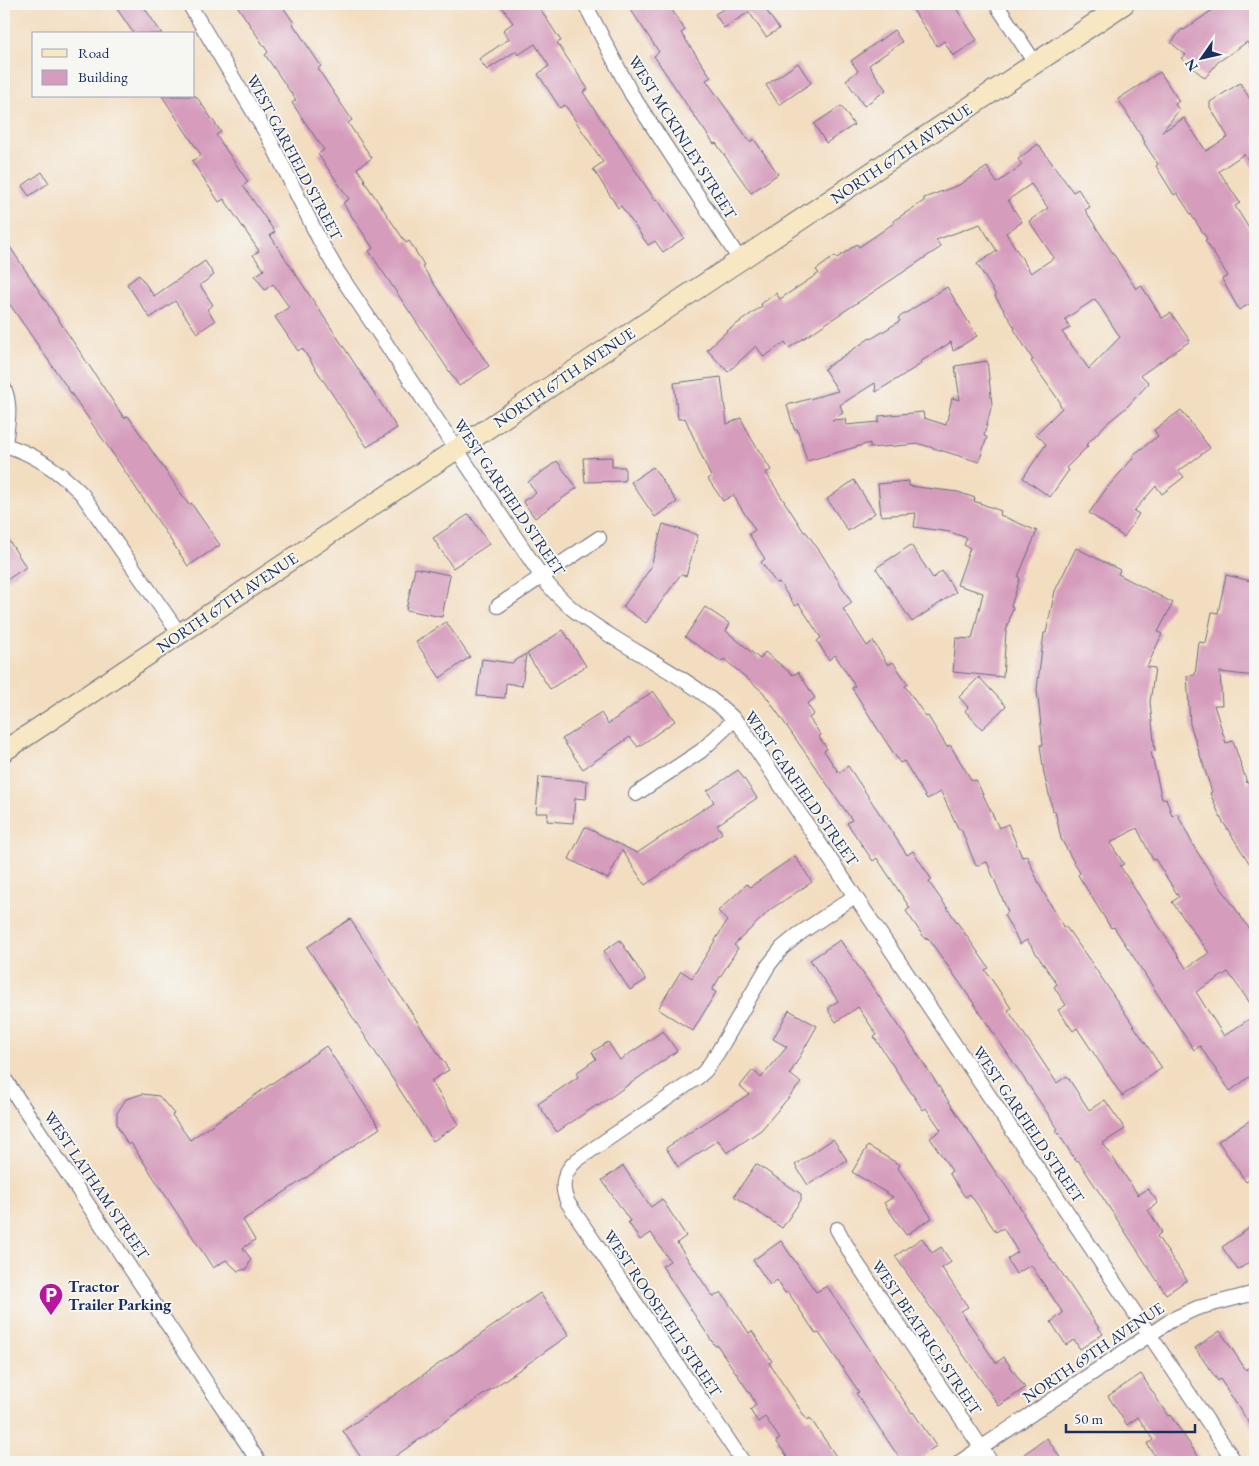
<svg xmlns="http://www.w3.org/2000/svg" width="1259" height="1466" font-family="'EB Garamond',serif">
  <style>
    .building { fill: #d59cbc; fill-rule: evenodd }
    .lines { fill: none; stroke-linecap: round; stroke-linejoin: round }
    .minor-casing { stroke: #676c80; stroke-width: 16 }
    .secondary-casing { stroke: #676c80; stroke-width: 22 }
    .minor { stroke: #fff; stroke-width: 14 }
    .secondary { stroke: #f7e8c3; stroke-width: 20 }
    .labels { text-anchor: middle; stroke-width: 4; stroke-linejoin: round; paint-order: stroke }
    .street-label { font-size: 16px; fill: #1b2f5e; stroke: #f6f6f2 }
    .poi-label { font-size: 16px; font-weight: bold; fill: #1b2f5e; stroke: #f6f6f2; text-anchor: start }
  </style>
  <rect width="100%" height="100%" fill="#f6f6f2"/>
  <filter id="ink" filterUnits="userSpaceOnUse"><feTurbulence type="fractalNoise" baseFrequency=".02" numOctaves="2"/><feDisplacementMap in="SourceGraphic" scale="10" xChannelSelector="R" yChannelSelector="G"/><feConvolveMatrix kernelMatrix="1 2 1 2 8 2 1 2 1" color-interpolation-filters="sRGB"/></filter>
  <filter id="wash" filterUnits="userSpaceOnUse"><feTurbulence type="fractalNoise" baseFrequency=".0096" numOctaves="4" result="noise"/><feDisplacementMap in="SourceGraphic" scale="20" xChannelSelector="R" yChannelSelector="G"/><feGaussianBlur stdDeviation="1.12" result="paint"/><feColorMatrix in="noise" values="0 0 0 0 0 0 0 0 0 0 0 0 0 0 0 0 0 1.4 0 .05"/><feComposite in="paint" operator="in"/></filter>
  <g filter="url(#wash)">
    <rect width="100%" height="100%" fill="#f3ddc0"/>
    <g id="blocks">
      <path class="building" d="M124 4H142L162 34H134L117 9Z
        M236 4H281L294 23 293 24 321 66 318 69 352 120 348 123 372 158 357 168 365 180 364 181 406 243 409 241 424 265 422 266 489 366 459 386 369 251 373 248 343 203 349 199 318 154 324 150 292 103 296 100 265 55 268 52Z
        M500 4H537L561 41 557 43 588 89 583 92 655 200 657 199 684 238 663 252 655 241 648 245 621 206 618 208 593 169 603 162 565 105 560 108 538 74 549 66 535 44 518 55 516 51 487 70 479 59 509 39 503 30 513 23Z
        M627 4H668L685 30 681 33 711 77 706 80 750 142 754 139 778 174 751 193 716 143 714 144 691 111 654 56 659 52Z
        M731 4H762L779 29 766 37 749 12 724 28 715 14Z
        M909 4H953L977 40 953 56 944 41 937 46Z
        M1221 4H1252L1255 9V55L1247 42 1218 62 1205 78 1181 58 1186 55 1171 43 1182 29 1184 30Z
        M894 30 902 42 869 65 886 90 864 106 846 80 858 71 851 61Z
        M798 63 811 83 779 105 766 85Z
        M1160 72 1179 101 1175 104 1179 110 1162 132 1184 118 1206 151 1228 137 1210 107V102L1240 83 1255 107V171L1244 154 1219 171 1240 203 1235 206 1255 238V301L1239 310 1222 279 1228 276 1205 240 1207 239 1177 193 1174 195 1156 166 1158 164 1144 143 1145 142 1118 99Z
        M162 96H196L221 132 216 135 248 182 243 186 275 232 270 235 397 428 367 447 302 348 298 351 275 317 289 307 273 284 265 290 255 276 264 270 253 255 259 251 224 199 219 202 192 161 201 155Z
        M841 106 854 125 826 143 814 124Z
        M1038 144 1073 192 1078 189 1090 207 1085 210 1136 289 1141 285 1162 318 1171 313 1190 341 1141 375 1149 383 1127 407 1106 424 1086 445 1088 446 1066 468 1069 470 1050 497 1023 478 1046 444 1036 434 1062 408 1059 404 1060 402 1031 361 1033 360 1014 329 1015 328 995 296 996 295 977 264 997 251 980 224 936 240 941 247 789 348 785 342 764 357 756 346 728 372 707 350 727 331 762 306 761 304 776 293 780 299 819 273 816 270 835 256 837 258 857 244 859 247 894 223 893 221 924 201V198L959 185 987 167 997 183 1022 165 1018 159ZM1031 184 1048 208 1029 221 1054 258 1031 273 1006 233 1022 222 1008 200ZM1095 299 1120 337 1089 369 1062 332 1070 328 1065 319Z
        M42 172 49 183 29 196 22 186Z
        M4 238 124 418 128 416 189 505 191 503 220 545 188 566 124 470 4 296Z
        M205 261 214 275 200 285 213 305 207 309 215 321 197 333 175 301 150 318 127 284 139 275 154 296Z
        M947 287 977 336 953 351 951 342 920 362 921 364 876 392 875 383 840 405 843 413 832 420 845 419 846 425 879 422V416L923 412 924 418 946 425 952 398 960 400 955 366 987 361 992 404 984 436 987 437 979 462 920 444 870 448V443L807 461 797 429H794L787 405 838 391 824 369 870 338 871 339 900 321 898 318Z
        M721 377 727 424 741 418 751 438 771 470 766 473 804 532H806L821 553 852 603 843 609 867 646 873 641 888 665 893 662 908 684 905 686 926 717 928 716 947 747 950 745 972 781 976 780 999 828 1008 824 1022 857 1027 856 1040 886 1064 928 1066 927 1091 962 1162 1068 1122 1096 1077 1028 1073 1031 1058 1010 1066 1005 1054 987 1057 984 1027 940 1020 944 1004 915 1008 912 987 862 976 866 961 829 959 830 941 792 927 799 904 761 900 763 879 731 852 688 855 686 835 655 829 660 817 641 821 638 799 604 795 606 779 582 776 583 761 562 765 559 749 534 755 530 733 495 723 501 708 479 711 477 685 418 678 419 674 383Z
        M1181 410 1210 448 1179 471 1184 477 1162 494 1156 486 1134 511 1139 514 1124 537 1089 513 1106 489 1134 457 1133 455 1158 436 1154 430Z
        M612 457V467H625V481L585 482 583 458Z
        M557 461 577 488 535 518 523 501 536 493 528 482Z
        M653 467 677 502 655 517 631 482Z
        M854 480 875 513 848 531 827 499Z
        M909 481V486L958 492 975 498 974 501 1001 511 1000 515 1037 531 1018 577 1020 578 1011 606 1013 607 1006 632 1003 677 953 672 956 638 972 639 983 593 957 585 970 548 964 545 967 538 950 532 914 527 916 513 881 516 878 484Z
        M469 514 489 544 453 568 433 538Z
        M663 524 698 535 686 576 681 574 646 623 623 607 650 569Z
        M4 533 26 567 4 582Z
        M911 545 933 578 942 571 956 592 912 622 876 568Z
        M1076 548 1120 570 1118 574 1173 603 1158 632 1162 634 1147 667 1155 668 1150 702 1155 751 1151 752 1162 799 1166 798 1172 816 1177 813 1193 845 1208 869 1255 937V1010L1228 972 1196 992 1224 1036 1255 1015V1073L1230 1091 1200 1046 1194 1050 1114 927 1111 928 1078 875 1080 873 1061 839 1055 811H1053L1044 774 1040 745H1043L1037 689 1044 633H1046L1055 591ZM1137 828 1153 860 1155 859 1179 897 1172 902 1209 953 1186 968 1120 866 1124 864 1110 843Z
        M415 568 450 575 442 617 406 610Z
        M1226 575 1255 582V676L1220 672 1222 705H1214L1226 743 1233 741 1247 783 1255 779V872L1221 819 1210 793 1212 792 1190 724 1187 676 1195 675 1199 642 1206 643 1212 612 1218 613Z
        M705 607 730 624 726 631 760 659 765 652 793 675 798 672 815 698 807 704 814 714 809 718 821 735 819 737 827 749 824 751 839 773 848 766 907 855 913 851 932 880 929 882 989 968 985 970 1011 1008 1008 1010 1057 1083 1067 1076 1089 1110 1105 1100 1125 1129 1103 1143 1138 1195 1148 1189 1158 1203 1148 1210 1162 1232 1157 1236 1187 1280 1166 1294 1078 1160 1076 1161 1056 1130 1058 1129 962 986 928 938 925 939 906 911 910 908 877 858 873 861 847 823 852 820 763 692 724 659 722 662 685 637Z
        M446 622 470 657 440 678 416 642Z
        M563 630 586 666 550 689 527 654Z
        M526 654 522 686 506 683 505 698 477 696 482 659 512 663Z
        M979 677 1006 706 982 729 965 711 968 707 959 697Z
        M653 691 675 721 638 747 630 737 583 769 562 739 601 713 608 724Z
        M738 770 757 798 717 825 722 833 645 885 622 850 608 879 569 859 585 827 637 853 714 802 707 791Z
        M539 777 587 781 586 799 575 798 573 823 547 821 548 813H536Z
        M795 856 812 882 771 909 734 945 738 948 712 990 716 992 693 1031 658 1009 681 971 692 978 727 921 718 911 747 884 750 887Z
        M350 919 449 1070 431 1081 459 1124 433 1141 307 947Z
        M620 940 646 980 630 990 604 951Z
        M840 940 889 1011 1000 1179H1001L1024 1213 1023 1214 1054 1264 1055 1263 1103 1334 1080 1349 1074 1340 1066 1345 1051 1322 1063 1313 1031 1265 1016 1274 1007 1259 1018 1252 1003 1228 996 1232 970 1194 965 1197 949 1173 952 1171 930 1138 941 1130 926 1108 923 1110 898 1073 874 1037 877 1035 858 1007 836 1022 829 1012V1007L838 1001 810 960Z
        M789 1010 817 1026 790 1074 801 1083 761 1130 727 1153 718 1140 678 1167 666 1148 749 1094 740 1086 753 1070 761 1078 787 1047 773 1039Z
        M663 1031 677 1051 598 1106 597 1105 557 1132 538 1104 578 1077 576 1073 596 1059 592 1052 608 1042 620 1060Z
        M326 1046 380 1128 243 1220 255 1240 243 1248 251 1259 247 1269 238 1271 226 1260 213 1268 131 1143 128 1145 117 1125V1113L126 1099 142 1094 159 1096 174 1114 172 1115 190 1140Z
        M1255 1117V1176L1246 1182 1218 1141Z
        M833 1139 847 1160 808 1185 795 1165Z
        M868 1146 900 1165 898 1168 932 1218 906 1235 884 1203 893 1197 852 1172Z
        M756 1164 801 1194V1200L782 1228 734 1196Z
        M623 1166 651 1207 662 1199 686 1236 677 1243 713 1297 721 1292 749 1333 752 1331 772 1361 769 1363 807 1420 810 1418 840 1462H791L776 1441 780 1439 765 1417 758 1422 750 1410 756 1405 751 1395 717 1345 715 1346 662 1266 670 1261 651 1233 640 1240 628 1222 630 1221 602 1180Z
        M1255 1224V1258L1238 1270 1222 1247Z
        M922 1238 932 1253 941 1247 951 1262 942 1268 968 1307 961 1311 996 1363 1004 1357 1025 1388 999 1406 895 1256Z
        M781 1241 816 1292 827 1286 912 1413 913 1412 936 1446 913 1462H902L856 1393 859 1392 819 1333 816 1334 788 1292 785 1293 777 1280 770 1285 753 1260Z
        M540 1293 569 1335 387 1462H364L343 1431Z
        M1220 1331 1246 1370 1255 1364V1432L1220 1379 1218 1381 1195 1348Z
        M1141 1374 1168 1416 1170 1415 1202 1462H1159L1147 1444 1153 1440 1138 1417 1127 1425 1108 1396Z
        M1047 1438 1063 1462H1029L1024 1454Z"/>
    </g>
  </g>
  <g filter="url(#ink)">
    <use href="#blocks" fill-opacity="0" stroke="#676c80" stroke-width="1"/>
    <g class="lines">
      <defs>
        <path id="minor" d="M189 4 269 138 320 241 338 272 542 577C562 604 583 618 611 636 654 663 705 688 740 725L1235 1462
          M585 4 632 95 740 260
          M996 4 1035 63
          M4 388C12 406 7 426 5 445
          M4 445C34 453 60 472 82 494L179 633
          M498 606 599 538
          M636 794 701 751 734 720
          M4 1078 259 1462
          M837 1229 854 1259 991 1462
          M743 1462 568 1203C560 1187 563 1172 577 1160L697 1078 705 1071 718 1052 768 966 782 948 799 934 855 896
          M960 1462 1173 1319 1197 1308 1255 1293"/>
        <path id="secondary" d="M4 751 1124 4"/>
      </defs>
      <use href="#minor" class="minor-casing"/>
      <use href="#secondary" class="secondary-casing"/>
      <use href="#minor" class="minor"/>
      <use href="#secondary" class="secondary"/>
    </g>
  </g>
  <defs>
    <symbol id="parking-pin" viewBox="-11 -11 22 30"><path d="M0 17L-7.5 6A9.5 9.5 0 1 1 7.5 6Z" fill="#b5179e" stroke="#f6f6f2"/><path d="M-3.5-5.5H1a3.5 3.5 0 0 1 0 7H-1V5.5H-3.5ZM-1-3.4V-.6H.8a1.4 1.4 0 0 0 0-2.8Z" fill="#fff"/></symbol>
  </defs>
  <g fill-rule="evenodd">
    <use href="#parking-pin" x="37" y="1281" width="28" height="38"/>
  </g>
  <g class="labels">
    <g class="street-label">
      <text transform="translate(683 137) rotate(58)" y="6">WEST MCKINLEY STREET</text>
      <text transform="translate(901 153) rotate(-34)" y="6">NORTH 67TH AVENUE</text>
      <text transform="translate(295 157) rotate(62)" y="6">WEST GARFIELD STREET</text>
      <text transform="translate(564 377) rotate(-34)" y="6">NORTH 67TH AVENUE</text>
      <text transform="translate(510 497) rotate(56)" y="6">WEST GARFIELD STREET</text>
      <text transform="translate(227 602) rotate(-34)" y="6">NORTH 67TH AVENUE</text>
      <text transform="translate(802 788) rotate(55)" y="6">WEST GARFIELD STREET</text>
      <text transform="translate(1029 1124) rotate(56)" y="6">WEST GARFIELD STREET</text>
      <text transform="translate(97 1185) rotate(56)" y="6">WEST LATHAM STREET</text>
      <text transform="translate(663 1313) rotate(56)" y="6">WEST ROOSEVELT STREET</text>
      <text transform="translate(927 1337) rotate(56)" y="6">WEST BEATRICE STREET</text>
      <text transform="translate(1093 1352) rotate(-34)" y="6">NORTH 69TH AVENUE</text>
    </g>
    <g class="poi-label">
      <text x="68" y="1292">Tractor<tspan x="68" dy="18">Trailer Parking</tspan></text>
    </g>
  </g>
  <rect width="1259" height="1466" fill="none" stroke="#f6f6f2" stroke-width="20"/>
  <rect x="32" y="32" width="162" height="65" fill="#f6f6f2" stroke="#9ea6b7"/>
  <rect x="42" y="49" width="25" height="8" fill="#f7e8c3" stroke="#9ea6b7"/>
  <text x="78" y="58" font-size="15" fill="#1b2f5e">Road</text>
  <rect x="42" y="70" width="25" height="15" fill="#d59cbc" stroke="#9ea6b7"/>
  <text x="78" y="82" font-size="15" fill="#1b2f5e">Building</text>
  <g transform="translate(1202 58) rotate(236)" stroke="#f6f6f2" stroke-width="4" paint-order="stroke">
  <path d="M0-4L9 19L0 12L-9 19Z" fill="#1b2f5e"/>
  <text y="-8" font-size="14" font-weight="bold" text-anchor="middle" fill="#1b2f5e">N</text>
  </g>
  <path d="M1066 1424v8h129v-8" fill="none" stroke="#1b2f5e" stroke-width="2.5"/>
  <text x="1074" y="1424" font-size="15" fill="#1b2f5e" stroke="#f6f6f2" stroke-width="4" paint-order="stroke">50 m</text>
</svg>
